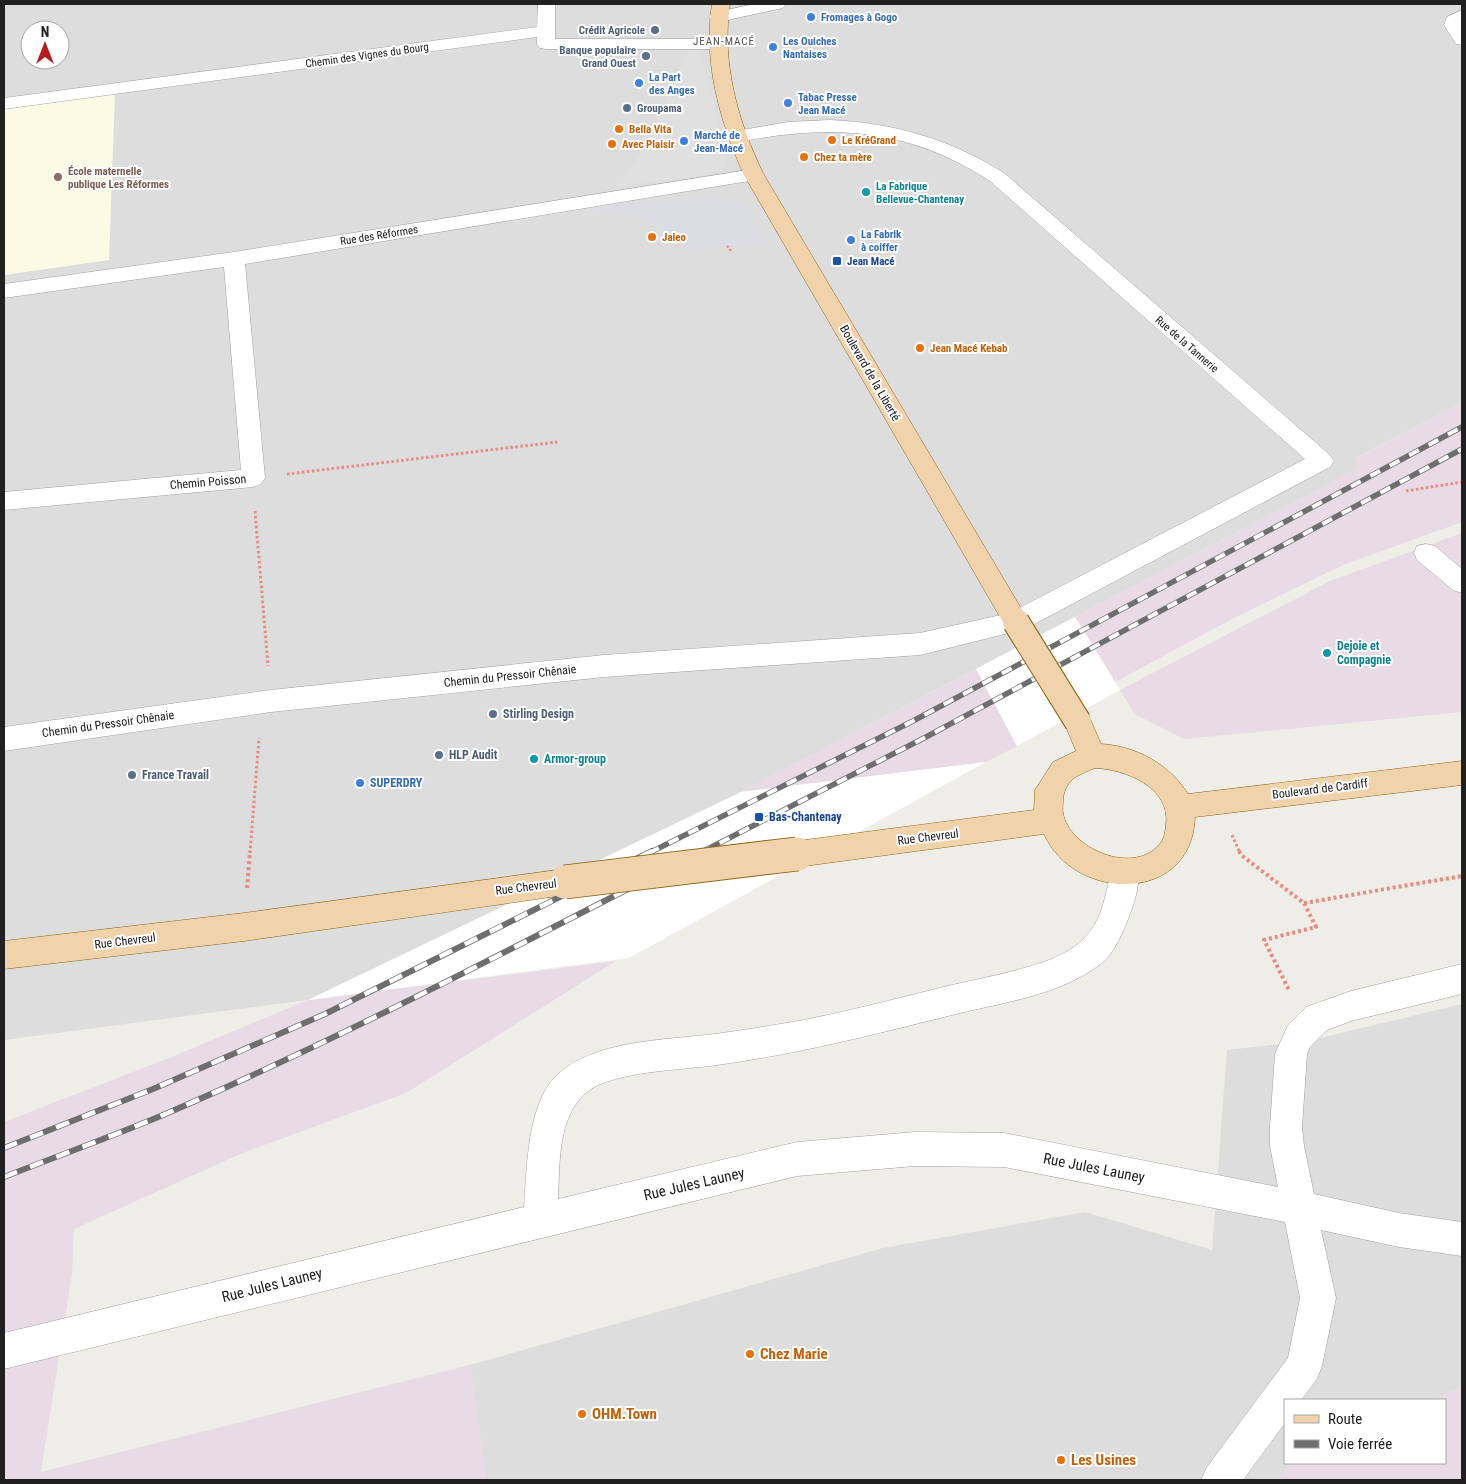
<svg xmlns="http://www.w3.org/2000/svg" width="1466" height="1484" font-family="'Roboto Condensed',sans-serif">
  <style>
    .residential { fill: #dedddd; fill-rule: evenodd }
    .industrial { fill: #e8dbe5 }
    .education { fill: #fbfbe5 }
    .parking { fill: #e0e0e0 }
    .plaza { fill: #dcdce5 }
    .pier { fill: #fff }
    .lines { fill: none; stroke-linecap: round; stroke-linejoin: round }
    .minor-casing { stroke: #a1a1a1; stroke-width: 1 }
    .major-casing { stroke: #896313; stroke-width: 1 }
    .path-far2 { stroke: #e98b7f; stroke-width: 2.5; stroke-dasharray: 2 2; stroke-linecap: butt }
    .path-far1 { stroke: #e98b7f; stroke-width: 3; stroke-dasharray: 2.5 2.5; stroke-linecap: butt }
    .path { stroke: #e98b7f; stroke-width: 4; stroke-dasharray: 3 3; stroke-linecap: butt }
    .minor { fill: #fff; fill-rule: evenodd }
    .major { fill: #f1d3ab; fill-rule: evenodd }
    .rail-far1-casing { stroke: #6e6e6e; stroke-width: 5.5 }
    .rail-casing { stroke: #6e6e6e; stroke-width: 6 }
    .rail-far1 { stroke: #fff; stroke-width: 4; stroke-dasharray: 11; stroke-linecap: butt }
    .rail { stroke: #fff; stroke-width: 4.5; stroke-dasharray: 14; stroke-linecap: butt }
    .major-bridge-far1-casing { stroke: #896313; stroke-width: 28; stroke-linecap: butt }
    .major-bridge-casing { stroke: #896313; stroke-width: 35; stroke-linecap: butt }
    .major-bridge-far1 { stroke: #f1d3ab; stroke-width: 26 }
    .major-bridge { stroke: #f1d3ab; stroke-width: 33 }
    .shop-dot { fill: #3f7fe0; stroke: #fff; stroke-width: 2 }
    .service-dot { fill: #5c6f8a; stroke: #fff; stroke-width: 2 }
    .food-dot { fill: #e8710a; stroke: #fff; stroke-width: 2 }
    .education-dot { fill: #8d6e63; stroke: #fff; stroke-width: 2 }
    .culture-dot { fill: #0f9aa8; stroke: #fff; stroke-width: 2 }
    .transit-dot { fill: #1a4fb4; stroke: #fff; stroke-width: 2 }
    .labels { text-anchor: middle; stroke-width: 4; stroke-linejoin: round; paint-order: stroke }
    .far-shop-label { font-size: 11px; font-weight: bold; fill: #366cbe; stroke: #fff; text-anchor: start }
    .far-service-label { font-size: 11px; font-weight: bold; fill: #4e5e75; stroke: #fff; text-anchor: end }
    .far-neighbourhood-label { font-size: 11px; letter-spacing: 1px; fill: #535353; stroke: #fff }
    .far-street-label { font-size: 11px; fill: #202020; stroke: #fff }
    .far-food-label { font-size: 11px; font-weight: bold; fill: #c56008; stroke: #fff; text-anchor: start }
    .far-education-label { font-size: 11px; font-weight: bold; fill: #785e54; stroke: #fff; text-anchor: start }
    .far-culture-label { font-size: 11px; font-weight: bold; fill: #0d838f; stroke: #fff; text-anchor: start }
    .far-transit-label { font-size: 11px; font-weight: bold; fill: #164399; stroke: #fff; text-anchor: start }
    .street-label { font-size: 12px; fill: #202020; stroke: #fff }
    .culture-label { font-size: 12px; font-weight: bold; fill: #0d838f; stroke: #fff; text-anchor: start }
    .service-label { font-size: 12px; font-weight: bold; fill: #4e5e75; stroke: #fff; text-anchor: start }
    .shop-label { font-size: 12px; font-weight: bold; fill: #366cbe; stroke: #fff; text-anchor: start }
    .transit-label { font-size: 12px; font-weight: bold; fill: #164399; stroke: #fff; text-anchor: start }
    .near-street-label { font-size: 15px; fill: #202020; stroke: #fff }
    .near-food-label { font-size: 15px; font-weight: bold; fill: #c56008; stroke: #fff; text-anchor: start }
  </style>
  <rect width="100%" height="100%" fill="#efede8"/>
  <path class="residential" d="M4 4H1462V402L1356 458 1359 464 1357 469 741 792 308 1000 4 1040ZM30 30H60V60H30Z
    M1462 1004V1387L1429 1400H1285V1463H1291L1278 1480H486L470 1365 883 1248 1085 1212 1212 1250 1227 1050 1308 1041Z"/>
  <path class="industrial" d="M1462 402V522L1343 565 1230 620 1115 682 1075 617 1357 469 1359 464 1355 459Z
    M1462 533V712L1184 739 1135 714 1120 690 1330 581Z
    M976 669 1017 746 986 762 741 792Z
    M616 961 406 1093 245 1152 74 1229 72 1273 41 1472 470 1365 486 1480H4V1122L169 1058 308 1000Z
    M1462 1387V1480H1278L1291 1463H1445V1400H1429Z"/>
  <path class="education" d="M115 92 109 260 4 275V107Z"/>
  <path class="parking" d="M690 48 699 51 704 64 726 156 727 166 720 171 704 176 620 186 647 141Z"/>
  <path class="plaza" d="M715 197 736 201 748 209 764 242 694 251 645 218 621 216 622 212 592 209Z"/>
  <path class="pier" d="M1075 617 1120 690 1017 746 976 669Z
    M986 762 629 958 308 1000 741 792Z"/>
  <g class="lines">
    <defs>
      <path id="minor" d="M538 4H555V39H717L723 40 726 44 723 48 717 49H546L540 48 537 44V37L4 109V98L537 27Z
        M755 4H786L783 8 718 22 712 21 709 17 712 13Z
        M1462 10V45L1456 44 1444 25 1447 17Z
        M830 120C894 123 950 139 1004 173L1330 455 1334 461 1330 467 1025 629 920 655 604 677 271 712 4 751V727L271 690 604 655 920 633 1010 613 1305 459 990 181C906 127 833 124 737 142L730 140 728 136 730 132 788 122Z
        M754 169 761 171 764 175 761 179 245 264 265 478 261 484 253 487 4 510V492L241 470 224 267 4 298V284L234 252Z
        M1426 544 1435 546 1462 569V593L1453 590 1417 560 1414 553 1417 546Z
        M1125 859 1135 863C1142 878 1136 898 1130 914 1125 928 1114 954 1102 963 1061 995 1005 1002 956 1014 876 1034 798 1054 717 1065 684 1070 612 1071 587 1092 557 1117 560 1163 558 1199L797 1142 915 1132 1004 1133 1278 1187 1270 1146V1127L1275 1054 1288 1025 1306 1007 1351 991 1462 964V994L1351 1021 1327 1030 1310 1047 1307 1054 1302 1127 1304 1146 1314 1194 1399 1213 1462 1222V1256L1399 1247 1321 1230 1336 1298 1322 1366 1317 1379 1301 1400H1285V1423L1243 1480H1201L1207 1467 1288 1358 1300 1298 1285 1222 1004 1167 915 1166 797 1176 4 1369V1333L524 1207C527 1168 527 1105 556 1076 592 1040 667 1040 715 1034 745 1030 775 1025 804 1020 854 1010 903 997 952 985 983 978 1014 972 1044 962 1076 950 1095 935 1104 901 1108 888 1109 875 1115 863Z"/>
      <path id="major" d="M712 4H730C721 63 738 122 764 175L1025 615 1029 622 1025 629 1016 632 1007 629 744 175C720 122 703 63 712 4Z
        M1078 711 1088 714 1101 744C1136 746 1169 764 1188 794L1462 761V785L1195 817C1192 905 1074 902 1044 834L797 867 787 863 782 854 787 845 797 841 1034 810 1035 790 1053 762 1076 751 1064 722 1068 714ZM1095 768C1125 769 1171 787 1166 825 1165 834 1164 840 1158 846 1131 875 1069 848 1063 813 1062 809 1063 805 1063 801 1063 793 1067 783 1074 778 1080 774 1088 771 1095 768Z
        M565 869 575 873 580 882 575 891 565 895 244 941 4 969V941L244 913Z"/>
    </defs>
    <use href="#minor" class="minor-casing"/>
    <use href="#major" class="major-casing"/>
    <path class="path-far2" d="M727 246 731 251"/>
    <path class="path-far1" d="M287 474 557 442
      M1406 491 1462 482
      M255 511 268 666
      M1232 835 1240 853
      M250 853 259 738"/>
    <path class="path" d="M1239 851 1241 855 1304 903 1316 927 1264 940 1289 990
      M247 888 250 851
      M1304 903 1462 876"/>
    <use href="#minor" class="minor"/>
    <use href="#major" class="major"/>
    <defs>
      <path id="rail-far1" d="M649 853 913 721 1462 427
        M700 853 926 737 1462 449"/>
      <path id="rail" d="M4 1148 153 1089 325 1014 652 851
        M4 1177C57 1156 111 1137 163 1115 347 1036 524 942 702 851"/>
    </defs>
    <use href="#rail-far1" class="rail-far1-casing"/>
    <use href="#rail" class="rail-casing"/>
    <use href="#rail-far1" class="rail-far1"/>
    <use href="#rail" class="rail"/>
    <defs>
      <path id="major-bridge-far1" d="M1016 622 1078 722"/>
      <path id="major-bridge" d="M565 882 797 854"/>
    </defs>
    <use href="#major-bridge-far1" class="major-bridge-far1-casing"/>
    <use href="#major-bridge" class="major-bridge-casing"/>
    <use href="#major-bridge-far1" class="major-bridge-far1"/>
    <use href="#major-bridge" class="major-bridge"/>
  </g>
  <g class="shop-dot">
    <circle cx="811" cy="17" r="5"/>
    <circle cx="773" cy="47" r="5"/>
    <circle cx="639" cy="83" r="5"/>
    <circle cx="788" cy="103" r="5"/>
    <circle cx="684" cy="141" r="5"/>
    <circle cx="851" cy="240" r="5"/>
    <circle cx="360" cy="783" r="5"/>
  </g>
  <g class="service-dot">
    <circle cx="655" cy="30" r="5"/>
    <circle cx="646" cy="56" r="5"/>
    <circle cx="627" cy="108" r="5"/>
    <circle cx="493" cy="714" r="5"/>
    <circle cx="439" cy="755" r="5"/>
    <circle cx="132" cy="775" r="5"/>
  </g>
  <g class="food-dot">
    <circle cx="619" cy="129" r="5"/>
    <circle cx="832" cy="140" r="5"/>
    <circle cx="612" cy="144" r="5"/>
    <circle cx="804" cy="157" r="5"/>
    <circle cx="652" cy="237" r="5"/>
    <circle cx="920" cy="348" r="5"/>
    <circle cx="750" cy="1354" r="5"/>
    <circle cx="582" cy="1414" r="5"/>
    <circle cx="1061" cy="1460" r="5"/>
  </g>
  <circle class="education-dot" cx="58" cy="177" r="5"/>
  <g class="culture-dot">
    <circle cx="866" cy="192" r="5"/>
    <circle cx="1327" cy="653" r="5"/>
    <circle cx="534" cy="759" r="5"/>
  </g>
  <g class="transit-dot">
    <rect x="832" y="256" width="10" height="10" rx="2.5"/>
    <rect x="754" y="812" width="10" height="10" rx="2.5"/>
  </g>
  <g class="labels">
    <g class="far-shop-label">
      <text x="821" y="21">Fromages à Gogo</text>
      <text x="783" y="45">Les Ouiches<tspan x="783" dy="13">Nantaises</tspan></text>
      <text x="649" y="81">La Part<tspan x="649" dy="13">des Anges</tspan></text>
      <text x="798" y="101">Tabac Presse<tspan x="798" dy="13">Jean Macé</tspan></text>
      <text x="694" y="139">Marché de<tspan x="694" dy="13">Jean-Macé</tspan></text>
      <text x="861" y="238">La Fabrik<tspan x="861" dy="13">à coiffer</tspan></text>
    </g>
    <g class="far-service-label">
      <text x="645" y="34">Crédit Agricole</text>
      <text x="636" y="54">Banque populaire<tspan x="636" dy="13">Grand Ouest</tspan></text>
      <text x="637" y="112" text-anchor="start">Groupama</text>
    </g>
    <g class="far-neighbourhood-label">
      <text x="724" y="45">JEAN-MACÉ</text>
    </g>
    <g class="far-street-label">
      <text transform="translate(367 55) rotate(-8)" y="4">Chemin des Vignes du Bourg</text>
      <text transform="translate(379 235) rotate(-9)" y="4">Rue des Réformes</text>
      <text transform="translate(1187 344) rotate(41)" y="4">Rue de la Tannerie</text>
    </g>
    <g class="far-food-label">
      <text x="629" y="133">Bella Vita</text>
      <text x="842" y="144">Le KréGrand</text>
      <text x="622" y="148">Avec Plaisir</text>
      <text x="814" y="161">Chez ta mère</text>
      <text x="662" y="241">Jaleo</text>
      <text x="930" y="352">Jean Macé Kebab</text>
    </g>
    <g class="far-education-label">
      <text x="68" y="175">École maternelle<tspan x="68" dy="13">publique Les Réformes</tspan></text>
    </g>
    <g class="far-culture-label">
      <text x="876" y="190">La Fabrique<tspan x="876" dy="13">Bellevue-Chantenay</tspan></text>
    </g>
    <g class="far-transit-label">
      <text x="847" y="265">Jean Macé</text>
    </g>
    <g class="street-label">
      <text transform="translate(870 373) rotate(60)" y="4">Boulevard de la Liberté</text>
      <text transform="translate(208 482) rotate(-5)" y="4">Chemin Poisson</text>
      <text transform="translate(510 676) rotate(-6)" y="4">Chemin du Pressoir Chênaie</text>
      <text transform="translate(108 724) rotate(-8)" y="4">Chemin du Pressoir Chênaie</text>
      <text transform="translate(1320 789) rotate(-7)" y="4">Boulevard de Cardiff</text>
      <text transform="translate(928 837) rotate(-7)" y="4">Rue Chevreul</text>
      <text transform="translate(526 887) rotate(-7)" y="4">Rue Chevreul</text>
      <text transform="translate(125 941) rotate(-7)" y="4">Rue Chevreul</text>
    </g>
    <g class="culture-label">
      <text x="1337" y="650">Dejoie et<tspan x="1337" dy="14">Compagnie</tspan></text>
      <text x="544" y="763">Armor-group</text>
    </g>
    <g class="service-label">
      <text x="503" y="718">Stirling Design</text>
      <text x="449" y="759">HLP Audit</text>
      <text x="142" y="779">France Travail</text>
    </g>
    <g class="shop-label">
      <text x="370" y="787">SUPERDRY</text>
    </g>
    <g class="transit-label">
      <text x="769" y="821">Bas-Chantenay</text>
    </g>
    <g class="near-street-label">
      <text transform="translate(1094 1168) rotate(11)" y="5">Rue Jules Launey</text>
      <text transform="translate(694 1184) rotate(-13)" y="5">Rue Jules Launey</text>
      <text transform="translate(272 1285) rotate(-14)" y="5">Rue Jules Launey</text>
    </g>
    <g class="near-food-label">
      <text x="760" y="1359">Chez Marie</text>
      <text x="592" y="1419">OHM.Town</text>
      <text x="1071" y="1465">Les Usines</text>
    </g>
  </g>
  <rect width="1466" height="1484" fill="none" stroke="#202020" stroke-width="10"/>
  <rect x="1284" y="1399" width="162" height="65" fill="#ffffff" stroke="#a6a6a6"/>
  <rect x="1294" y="1415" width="25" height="8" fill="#f1d3ab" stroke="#a6a6a6"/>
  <text x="1328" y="1424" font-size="15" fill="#202020">Route</text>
  <rect x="1294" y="1440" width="25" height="8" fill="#6e6e6e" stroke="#a6a6a6"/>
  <text x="1328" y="1449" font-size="15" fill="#202020">Voie ferrée</text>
  <g transform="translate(45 45)"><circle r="24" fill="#ffffff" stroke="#a6a6a6"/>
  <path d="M0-4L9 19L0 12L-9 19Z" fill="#b71a19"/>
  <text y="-8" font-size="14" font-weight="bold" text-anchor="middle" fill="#202020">N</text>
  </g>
</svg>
